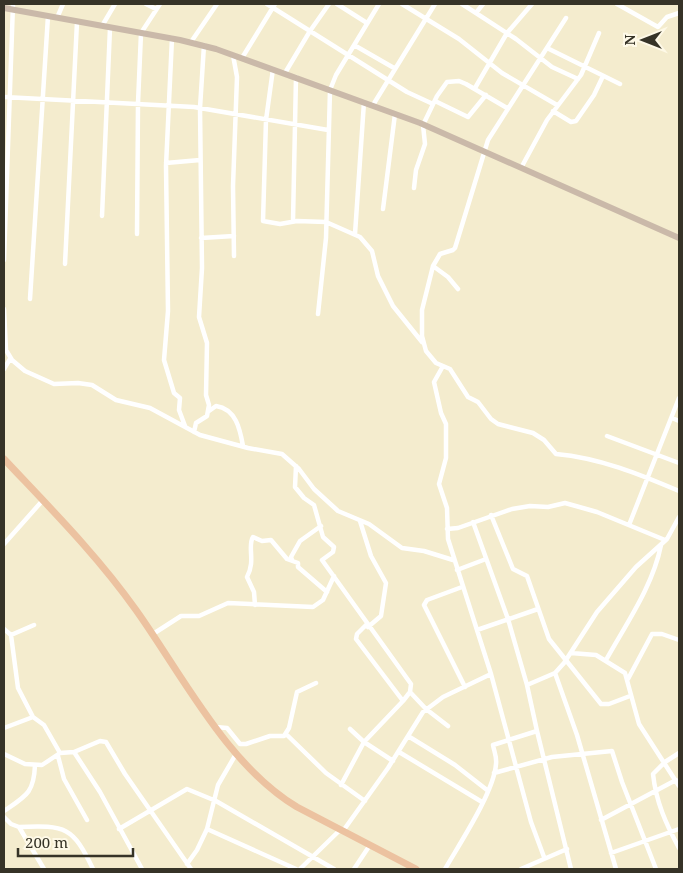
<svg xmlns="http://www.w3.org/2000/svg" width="683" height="873" font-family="'Noto Serif',serif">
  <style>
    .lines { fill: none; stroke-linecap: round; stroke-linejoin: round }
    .minor { stroke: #fff; stroke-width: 4.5 }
    .secondary { stroke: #cab9a9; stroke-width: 6 }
    .primary { stroke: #ecc2a0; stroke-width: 7 }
  </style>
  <rect width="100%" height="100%" fill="#f4ecce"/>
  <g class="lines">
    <path class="minor" d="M146 4 156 9
      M267 4 407 92 433 104
      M337 4 367 23
      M402 4 459 39 502 73 557 105
      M462 4 516 39 552 67 578 79
      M617 4 658 27 667 17 679 13
      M476 13 483 4
      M57 18 63 4
      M566 18 488 140 455 248 453 250 440 254 433 266 422 310V336L426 351 436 363 450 369 468 397 478 402 491 419 498 424 533 433 544 440 556 454C600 458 639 474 679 491
      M102 26 115 4
      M172 38 166 166 168 311 164 360 174 393 180 398 179 410 185 426
      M191 42 217 4
      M354 45 394 68
      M547 48 620 84
      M233 55 237 77 233 186 234 256
      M242 58 275 4
      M273 69 266 120 263 221 280 224 297 221 326 222 360 237 372 251 378 276 393 306 422 342
      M285 73 310 31 329 4
      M475 88 507 33 532 4
      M4 97 194 107 328 130
      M435 101 468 117 486 95
      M373 105 435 4
      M553 111 571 122 576 121 594 95 603 76
      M166 163 200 160
      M521 168 547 120 581 75 599 33
      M414 188 416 170 425 144 423 125 437 96 447 82 459 81 466 84 507 108
      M383 209 395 114
      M102 216 110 28
      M293 221 296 77
      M137 234 138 103 141 33 160 4
      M355 234 364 102
      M201 238 234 236
      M4 260 13 4
      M65 264 77 22
      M433 266 448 277 458 289
      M30 299 48 16
      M4 309 6 350 12 360 25 371 54 384 78 383 92 385 116 400 150 408 200 435 248 448 282 454 299 469 314 489 338 511 369 524 402 548 424 551 453 560
      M318 314 326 238 330 90 336 75 379 4
      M443 366 434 382 441 413 446 424V458L439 484 447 508 448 539 491 674 531 822 544 857
      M4 369 10 359
      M209 411 216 406C236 409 240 429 243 446
      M672 418 679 421
      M194 432 196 423 207 416 209 405 206 395 207 343 199 317 202 268 200 108 204 45
      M607 436 679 463
      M296 466 295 487 304 498 314 505 323 537 334 547 333 552 322 560 411 684 410 692 403 701 364 742 341 785
      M491 515 513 569 527 576 549 639 601 704H609L630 696
      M360 521 371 556 386 583 381 616 368 627
      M473 522 508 619 527 685
      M629 525 679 398
      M447 529 458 528 512 509 530 506 548 507 565 503 597 512 665 540
      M4 544 43 500
      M292 560 291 557 300 541 321 526
      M457 570 486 559
      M462 587 427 600 424 605 465 687
      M255 605 254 592 247 577C256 561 247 546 253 537L262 541 271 540 287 559 298 563V567L327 592
      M367 624 357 634 356 639 403 701
      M4 629 11 635 18 688 33 717 44 725 60 753
      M477 630 538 609
      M153 634 181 616H199L228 603 313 607 323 600 334 576
      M11 635 34 625
      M571 653 596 655 625 673 639 724 679 786
      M606 660C626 624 653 586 661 545
      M555 673 577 735 616 869
      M628 679 652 634H662L679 640
      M410 692 426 709 448 726
      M216 727 227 728 240 744H246L270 736H284L289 728 297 692 316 683
      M4 728 33 717
      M350 729 364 742 393 761
      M537 731 571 869
      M286 734 326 773 365 801
      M408 736 455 765 487 790
      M74 752 100 792 142 869
      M399 752 482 802
      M679 753 665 762 653 774C656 802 666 824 679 848
      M4 754 25 764 42 765 60 753 74 752 100 741 106 742 125 774 191 869
      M236 754 218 785 207 829 296 869
      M58 756 64 779 87 820
      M494 773 552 757 612 751 622 782 656 869
      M4 811C26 796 34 793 35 765
      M4 817 11 824 19 827 44 869
      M601 820 676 780
      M19 827C66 825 73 827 93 869
      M119 829 187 789 216 801 334 869
      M343 831 388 768 423 712 443 697 491 674
      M611 853 679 829
      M187 864 197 850 207 829
      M300 869 340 830
      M354 869 370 845
      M445 869C460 843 494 792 496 764 497 757 494 751 493 745L537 731 527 685 555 673 564 663 597 612 636 567 667 539 679 517
      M521 869 567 849"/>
    <path class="secondary" d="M4 8 180 40 216 49 420 123 679 238"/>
    <path class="primary" d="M4 459C50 508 97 555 136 610 183 676 227 765 297 807L416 869"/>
  </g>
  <rect width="683" height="873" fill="none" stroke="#363327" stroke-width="10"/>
  <g transform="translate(643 40) rotate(270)" stroke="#fef9e7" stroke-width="4" paint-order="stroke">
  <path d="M0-4L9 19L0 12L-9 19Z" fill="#363327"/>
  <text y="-8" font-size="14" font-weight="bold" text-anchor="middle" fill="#363327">N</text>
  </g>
  <path d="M18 848v8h115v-8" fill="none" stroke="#363327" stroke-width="2.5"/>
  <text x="25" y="848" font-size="15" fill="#363327" stroke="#fef9e7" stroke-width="4" paint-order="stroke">200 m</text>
</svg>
